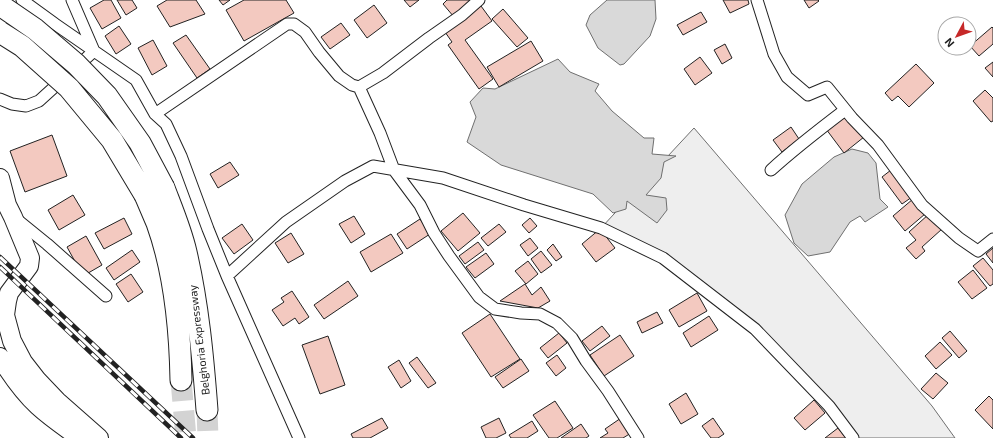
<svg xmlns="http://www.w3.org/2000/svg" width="993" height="438" font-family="'Exo 2',sans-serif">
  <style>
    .green { fill: #eee; stroke: #6f6f6f }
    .water { fill: #d9d9d9; stroke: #6f6f6f }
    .building { fill: #f3c9c0; stroke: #222 }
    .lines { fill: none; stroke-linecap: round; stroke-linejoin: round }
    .motorway-tunnel { stroke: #d3d3d3; stroke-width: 21; stroke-dasharray: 21 10; stroke-linecap: butt }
    .minor-casing { stroke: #222; stroke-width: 13 }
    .primary-casing { stroke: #222; stroke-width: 20 }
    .motorway-casing { stroke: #222; stroke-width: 23 }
    .minor { stroke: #fff; stroke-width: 11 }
    .primary { stroke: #fff; stroke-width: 18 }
    .motorway { stroke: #fff; stroke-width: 21 }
    .rail-casing { stroke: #222; stroke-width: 4.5 }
    .rail { stroke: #fff; stroke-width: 3; stroke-dasharray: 9; stroke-linecap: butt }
    .motorway-bridge-casing { stroke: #222; stroke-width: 23; stroke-linecap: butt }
    .motorway-bridge { stroke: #fff; stroke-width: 21 }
    .labels { text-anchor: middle; stroke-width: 3; stroke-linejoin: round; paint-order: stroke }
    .street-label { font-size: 11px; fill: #222; stroke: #fff }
  </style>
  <rect width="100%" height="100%" fill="#fff"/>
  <path class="green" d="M694 128 932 406 955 438H853L755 329 663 258 601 228Z"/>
  <path class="water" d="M607 0H655L656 19 650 36 624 64 620 65 598 48 586 25 590 15Z
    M558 59 570 72 599 84 595 91 612 111 644 138H654L652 154 676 156 664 162 661 178 646 195 666 198 667 210 657 223 627 201 626 209 613 213 593 194 501 165 467 142 476 117 470 102 483 88 495 89Z
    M852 149 868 153 876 163 880 199 888 207 865 222 860 216 850 222 830 252 808 256 794 243 785 215 802 184 834 157Z"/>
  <path class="building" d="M104 0H111L121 18 102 29 90 8Z
    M117 0H132L137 8 126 15Z
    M167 0H196L205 14 170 27 157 6Z
    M219 0H230L223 5Z
    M244 0H286L294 13 244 41 226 10Z
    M404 0H419L410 7Z
    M447 0H469L471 3 454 17 443 4Z
    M723 0H748L749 4 730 13Z
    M804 0H818L819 1 809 8Z
    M374 5 387 23 367 38 354 20Z
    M481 6 492 21 465 40 493 79 479 89 448 45 452 42 445 32Z
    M503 9 528 38 517 47 492 19Z
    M701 12 707 22 683 35 677 25Z
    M341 23 350 35 330 49 321 37Z
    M119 26 131 44 116 54 105 36Z
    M992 27 993 28V44L979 56 970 46Z
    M186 35 210 69 197 78 173 43Z
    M153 40 167 66 152 75 138 48Z
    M531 41 543 61 499 87 487 67Z
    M725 44 732 58 722 64 714 50Z
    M950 48H962L955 54Z
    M700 57 712 73 695 85 684 69Z
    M993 62V77L985 68Z
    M916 64 934 83 909 107 898 96 892 101 885 93Z
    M985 90 993 98V121L991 122 973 101Z
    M845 114 864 137 844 153 826 129Z
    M791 127 799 139 782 152 773 140Z
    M52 135 67 176 25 192 10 151Z
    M230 162 239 175 218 188 210 174Z
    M891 170 912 197 902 204 882 177Z
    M73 195 85 215 59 230 48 210Z
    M913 199 925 214 905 231 893 216Z
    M463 213 480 233 458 251 441 231Z
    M929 214 942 229 922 247 925 251 916 259 906 248 916 240 909 232Z
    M354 216 365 234 351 243 339 224Z
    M124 218 132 234 104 249 95 233Z
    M530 218 537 226 529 233 522 225Z
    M420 219 430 234 407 249 397 234Z
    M242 224 253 240 234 254 222 238Z
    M499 224 506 232 488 246 481 238Z
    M600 229 615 248 596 262 582 244Z
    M291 233 304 254 288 263 275 243Z
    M391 234 403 253 371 272 360 252Z
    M86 236 102 265 83 276 67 247Z
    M530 238 538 248 528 256 520 245Z
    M478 242 484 250 465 264 459 256Z
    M553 244 562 257 556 261 547 250Z
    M993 248V263L986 254Z
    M132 250 140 262 114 280 106 268Z
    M541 251 552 265 541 273 531 259Z
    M486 253 494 264 475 278 466 267Z
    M983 258 993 270V284L990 286 973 266Z
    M528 261 538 274 526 284 515 271Z
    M973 270 987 288 972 299 958 282Z
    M131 274 143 292 128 302 116 284Z
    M348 281 358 296 324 319 314 305Z
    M525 284 532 295 541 287 550 301 538 308 500 301Z
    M292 291 309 317 299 324 295 318 283 326 272 310 284 302 281 298Z
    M697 293 707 311 679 327 669 310Z
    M657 312 663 323 642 333 637 322Z
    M490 314 520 359 491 377 462 333Z
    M709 316 718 330 691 347 683 333Z
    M602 326 610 336 590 351 582 341Z
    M950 331 967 351 959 358 942 338Z
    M559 333 567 343 548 358 540 348Z
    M620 335 634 356 604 376 590 355Z
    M328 336 345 385 320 394 302 345Z
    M940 342 952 355 936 369 925 356Z
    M557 355 566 368 556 376 546 363Z
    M417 357 436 383 428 388 409 363Z
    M521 359 529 371 503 388 495 377Z
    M399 360 411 381 401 388 388 367Z
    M936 373 948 383 933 399 921 389Z
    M686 393 698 414 681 424 669 404Z
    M989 396 993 400V429L975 410Z
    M814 400 825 413 805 430 794 418Z
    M555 401 573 428 557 438H549L533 415Z
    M382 418 388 428 370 438H353L351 434Z
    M499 418 506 433 496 438H486L481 427Z
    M621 418 631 433 623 438H600L608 433 605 429Z
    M713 418 724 434 718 438H711L702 426Z
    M532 421 538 431 527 438H511L509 435Z
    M581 424 589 436 586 438H561Z
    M838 428 846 438H825Z"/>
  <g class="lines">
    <path class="motorway-tunnel" d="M181 380 186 438
      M207 410 208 438"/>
    <defs>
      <path id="minor" d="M22 0 55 24 136 80 155 114 166 124 181 156 208 229 227 276 299 438
        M757 0 774 54 787 77 808 95 827 87 852 118 878 145 922 205 959 238 978 251 993 239
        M359 87 380 133 394 170 420 205 434 233 449 256 479 297 495 309 521 313 540 314 557 323 572 338 586 361 608 391 638 438
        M0 99 12 104 26 106 39 101 94 51 72 0
        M155 114 287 24H294L305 32 319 52 339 76 352 85 359 87 383 73 429 38 462 15 479 0
        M771 170C795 148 820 129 845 110
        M15 218 47 244 106 296
        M227 276 286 222 345 181 373 166 443 178 524 205 601 228 663 258 755 329 829 406 853 438"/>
      <path id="primary" d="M0 178 7 205 13 217 30 258 29 266 9 293 7 301 5 315
        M0 307 5 315 12 341 23 362 37 380 57 401 99 438
        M0 357C11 375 23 392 38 406 51 418 66 428 80 438"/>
      <path id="motorway" d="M164 188C172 209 181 230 186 252 198 304 203 357 207 410
        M145 195C149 204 153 214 157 223 175 273 180 327 181 380"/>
    </defs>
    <use href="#minor" class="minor-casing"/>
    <use href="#primary" class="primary-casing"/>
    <use href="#motorway" class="motorway-casing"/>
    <use href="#minor" class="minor"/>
    <use href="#primary" class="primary"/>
    <use href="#motorway" class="motorway"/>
    <defs>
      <path id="rail" d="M0 257 193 438
        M0 267 181 438"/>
    </defs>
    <use href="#rail" class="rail-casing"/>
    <use href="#rail" class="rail"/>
    <defs>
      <path id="motorway-bridge" d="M0 5 35 29 76 64 107 96 140 143 164 188
        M0 32 22 46 69 88 112 140 145 195"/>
    </defs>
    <use href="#motorway-bridge" class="motorway-bridge-casing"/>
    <use href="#motorway-bridge" class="motorway-bridge"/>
  </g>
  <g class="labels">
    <g class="street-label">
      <text transform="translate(199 340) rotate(-97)" y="4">Belghoria Expressway</text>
    </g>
  </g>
  <g transform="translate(957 36) rotate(229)"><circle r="19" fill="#ffffff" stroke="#a7a7a7"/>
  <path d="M0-3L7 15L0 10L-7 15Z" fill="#c62828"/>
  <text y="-6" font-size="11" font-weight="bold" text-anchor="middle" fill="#222222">N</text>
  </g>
</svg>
